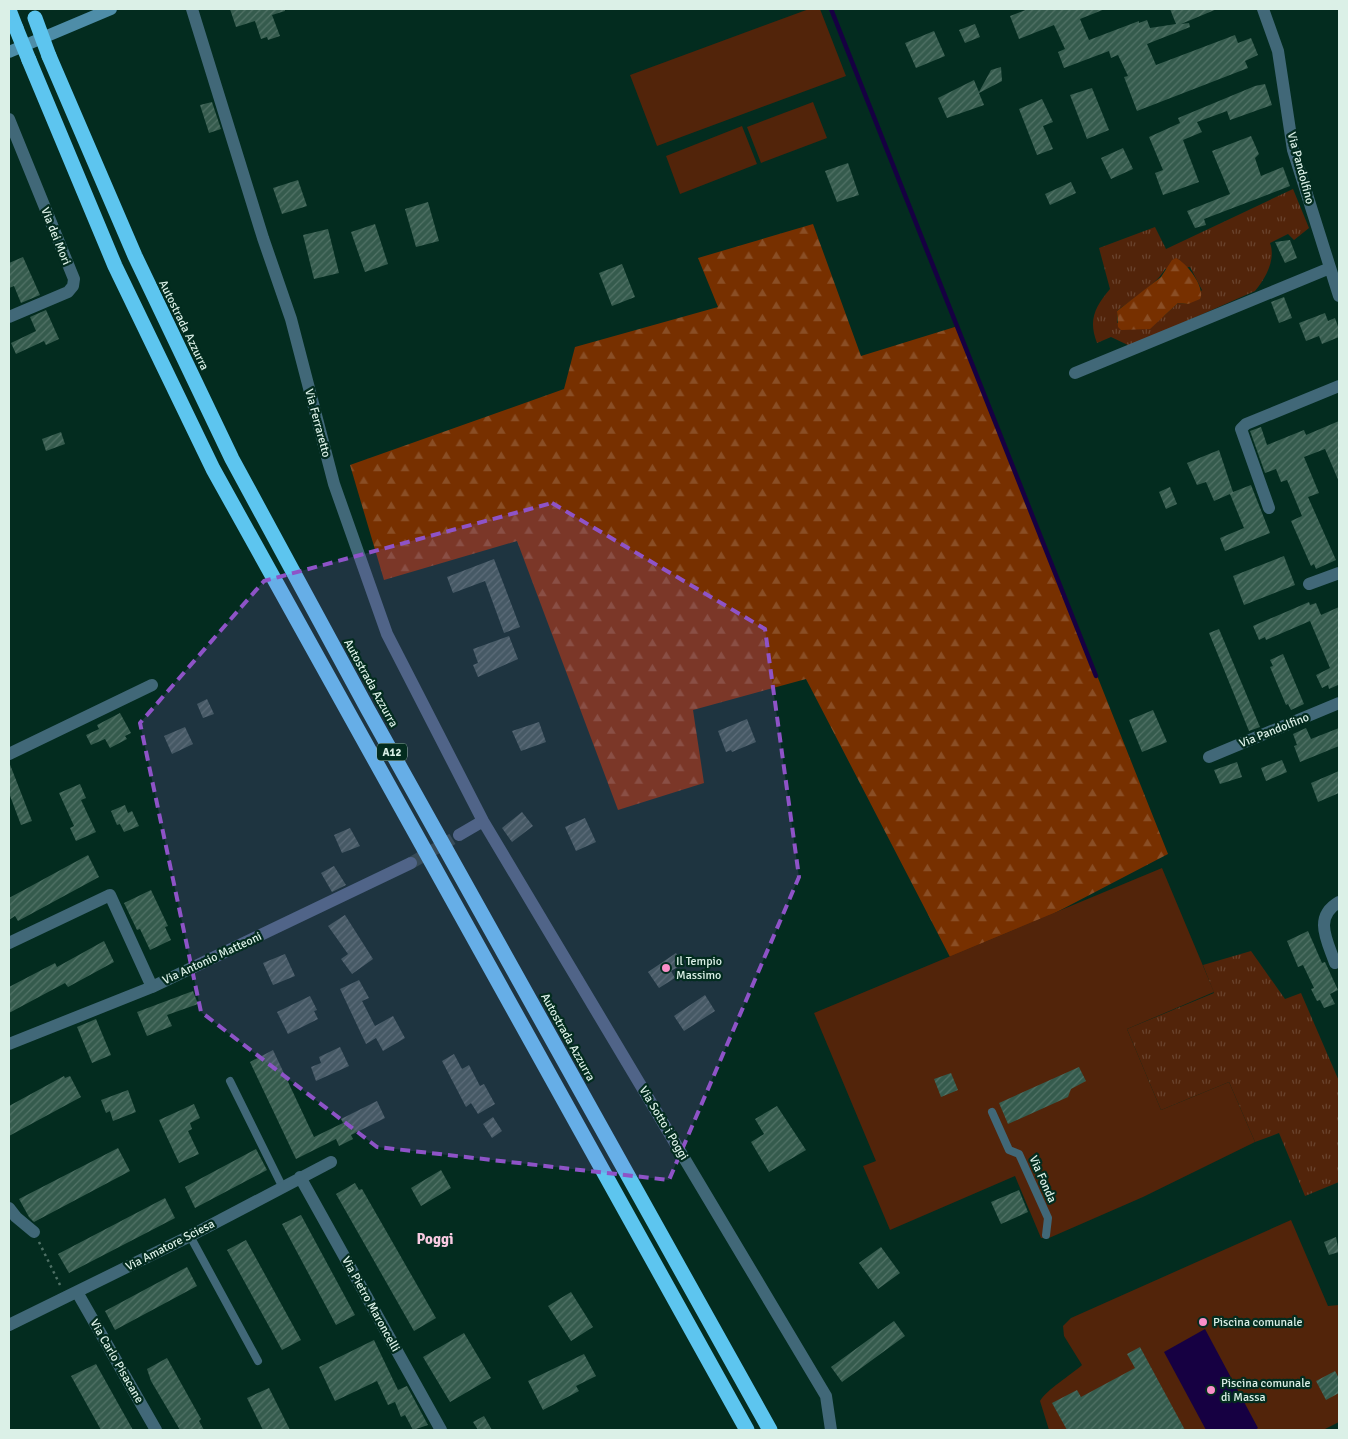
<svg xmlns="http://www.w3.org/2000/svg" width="1348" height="1439" font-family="Signika,sans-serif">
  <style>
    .grass { fill: url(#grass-tufts); fill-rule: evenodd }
    .forest { fill: url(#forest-firs) }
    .pitch { fill: #52240a }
    .water { fill: #160042 }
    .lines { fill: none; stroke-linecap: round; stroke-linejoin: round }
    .stream { stroke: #160042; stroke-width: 4.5 }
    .building { fill: url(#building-hatch) }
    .street-tunnel { stroke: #23493d; stroke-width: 12; stroke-dasharray: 12 6; stroke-linecap: butt }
    .path { stroke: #4e7065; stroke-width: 2.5; stroke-dasharray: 2.5 4; stroke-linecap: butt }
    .lane { stroke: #416878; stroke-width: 8 }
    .street { stroke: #416878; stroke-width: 12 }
    .secondary { stroke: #4e8da8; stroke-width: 12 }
    .highway { stroke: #5dc5ef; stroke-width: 15 }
    .highway-bridge { stroke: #5dc5ef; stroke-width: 15 }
    .marked { fill: #8e53c7; fill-opacity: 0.2; stroke: #8e53c7; stroke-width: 4; stroke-dasharray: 10 6; stroke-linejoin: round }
    .poi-dot { fill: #f98fc9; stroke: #032c1f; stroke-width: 2 }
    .labels { text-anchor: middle; stroke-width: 4.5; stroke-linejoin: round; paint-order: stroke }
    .shield { fill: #032c1f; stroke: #9ab5ab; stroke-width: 1 }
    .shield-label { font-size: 11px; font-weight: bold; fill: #dbf0e7 }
    .street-label { font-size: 12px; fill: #dbf0e7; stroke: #032c1f }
    .poi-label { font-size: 12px; fill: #dbf0e7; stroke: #032c1f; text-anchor: start }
    .quarter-label { font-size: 15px; font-weight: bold; fill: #f9cbe2; stroke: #032c1f }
  </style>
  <defs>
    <pattern id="grass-tufts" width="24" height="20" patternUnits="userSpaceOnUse" patternTransform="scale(1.25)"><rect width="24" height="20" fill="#52240a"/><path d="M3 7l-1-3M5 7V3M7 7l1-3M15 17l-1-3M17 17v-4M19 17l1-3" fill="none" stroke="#6a442e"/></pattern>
    <pattern id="forest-firs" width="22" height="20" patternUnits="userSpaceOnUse" patternTransform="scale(1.25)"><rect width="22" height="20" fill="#773000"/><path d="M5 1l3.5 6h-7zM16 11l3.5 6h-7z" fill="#8a4e25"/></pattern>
    <pattern id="building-hatch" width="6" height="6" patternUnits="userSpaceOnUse" patternTransform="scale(1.25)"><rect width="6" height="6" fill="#355b4d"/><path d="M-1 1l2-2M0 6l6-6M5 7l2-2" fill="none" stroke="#527367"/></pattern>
  </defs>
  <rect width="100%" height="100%" fill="#032c1f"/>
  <path class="grass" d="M1293 189 1309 228 1294 240 1288 234 1270 243C1276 259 1266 278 1255 291L1130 346 1111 337 1097 343C1088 320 1095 307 1110 289L1099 248 1155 227 1166 249ZM1190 267 1202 290 1188 304 1178 303 1164 316 1117 323V311C1131 300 1158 283 1165 269Z
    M1251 951 1285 999 1301 993 1339 1081V1182L1305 1196 1279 1133 1255 1142 1229 1082 1161 1110 1127 1029 1214 993 1203 965Z"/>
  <path class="forest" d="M813 224 861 356 958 326 1168 854 1053 914 950 957 806 679 693 710 704 783 618 810 517 541 384 580 350 465 564 389 575 347 718 307 698 258Z
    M1176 258C1187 263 1206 288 1200 299L1188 304 1178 303 1150 329 1121 330 1118 327 1117 311 1161 277 1172 260Z"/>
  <path class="pitch" d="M809 9H820L846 76 657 146 630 75Z
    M813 102 827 138 761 163 747 127Z
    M742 126 757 164 680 194 666 156Z
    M1162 868 1214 992 1127 1029 1161 1110 1229 1082 1255 1142 1143 1197 1049 1238H1041L1015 1176 890 1230 863 1166 876 1161 814 1013Z
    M1291 1220 1328 1306 1339 1305V1422L1323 1430H1049L1040 1401C1046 1390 1071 1375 1082 1365L1064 1336 1063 1326 1071 1318Z"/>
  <path class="water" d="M1205 1329 1258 1428 1255 1430H1206L1164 1352Z"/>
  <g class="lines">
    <path class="stream" d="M831 9 1096 676"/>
  </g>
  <path class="building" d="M230 9H285V11L272 15 280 36 268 40 267 37 261 39 255 21 236 27Z
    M1028 9H1105L1080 19 1089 40 1139 21V23L1147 20 1150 28 1176 24 1170 9H1217L1181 24 1189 23 1190 27 1147 44 1156 65 1235 35 1238 43 1251 38 1258 55 1245 61 1248 68 1137 111 1124 77 1128 76 1118 55 1111 58 1109 51 1064 68 1058 52 1065 49 1054 25 1019 39 1010 16Z
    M975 24 980 37 965 43 959 30Z
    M934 31 945 56 916 68 905 43Z
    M1001 67 1002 81 979 93 984 105 947 118 938 98 974 80 979 92 991 70Z
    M1265 84 1272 105 1230 120 1227 111 1197 122 1202 132 1183 140 1199 182 1163 195 1155 173 1163 170 1149 137 1180 123 1178 118 1255 86Z
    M1092 88 1109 130 1087 139 1070 95Z
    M1042 99 1053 122 1043 126 1053 149 1037 155 1019 109Z
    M212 102 221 129 209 133 200 105Z
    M1251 136 1259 154 1255 158 1261 176 1283 167 1290 186 1204 219 1206 225 1195 228 1187 211 1230 194 1212 151Z
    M1123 148 1133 169 1111 179 1101 158Z
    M848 163 859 195 837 202 825 171Z
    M298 180 307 206 282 214 273 188Z
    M1071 182 1076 193 1050 205 1045 194Z
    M428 202 439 241 416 247 405 209Z
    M375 224 388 264 365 272 351 232Z
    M328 229 339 273 314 279 303 235Z
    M1290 240 1297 258 1285 263 1275 242Z
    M23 257 40 295 21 303 14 286 9 288V263Z
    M622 264 635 297 612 306 599 273Z
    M1284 297 1292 318 1279 323 1271 302Z
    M46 310 59 339 46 345 44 341 16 354 11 343 36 331 30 317Z
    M1325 313 1328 321 1335 318 1339 329V337L1322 344 1319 336 1306 341 1299 323Z
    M1339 421V482L1325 449 1304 457 1319 493 1308 497 1336 560 1316 569 1314 564 1311 566 1291 521 1302 516 1287 480 1281 482 1276 469 1265 473 1250 431 1261 427 1267 445 1304 430 1306 435Z
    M61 432 65 444 46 451 42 439Z
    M1219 450 1233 492 1251 485 1270 533 1225 551 1220 538 1244 528 1230 494 1214 501 1206 482 1197 485 1187 463Z
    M1170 487 1177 504 1166 509 1159 492Z
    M1284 556 1295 585 1244 605 1233 576Z
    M494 559 520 627 504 633 485 581 453 593 447 577Z
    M1309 602 1310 605 1316 603 1321 615 1339 607V689L1338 685 1329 689 1328 685 1322 688 1316 675 1330 668 1310 621 1266 640 1265 637 1259 640 1253 626Z
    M1219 629 1260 727 1249 731 1209 633Z
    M509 636 518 659 478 677 473 665 478 663 473 649Z
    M1283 654 1304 704 1291 710 1288 704 1286 705 1270 667 1273 666 1270 660Z
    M207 699 214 714 203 718 197 704Z
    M1153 710 1167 742 1142 752 1129 720Z
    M120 713 131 733 125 736 127 739 110 748 105 739 91 745 86 735 99 729 97 725Z
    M747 719 756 742 732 752 731 750 726 752 718 731Z
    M539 722 546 742 521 751 512 731Z
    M185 727 193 744 172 754 164 736Z
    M1306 728 1311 739 1339 728V746L1300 762 1294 746 1297 745 1293 734Z
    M1282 760 1287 772 1266 781 1261 768Z
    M9 762 32 821 21 825 9 793Z
    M1237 762 1242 777 1220 784 1214 770Z
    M1339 771V793L1318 802 1311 783Z
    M80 784 86 798 81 800 96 832 76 841 70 828 74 826 59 793Z
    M125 805 128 813 132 811 139 826 124 832 120 824 117 825 111 811Z
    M522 812 533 826 512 842 502 828Z
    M585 818 596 842 576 851 565 827Z
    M350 828 360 846 342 853 334 835Z
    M88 855 99 877 18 921 15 916 9 920V898Z
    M334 866 346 885 332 892 321 873Z
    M151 890 168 926 165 927 171 940 150 950 140 929 137 930 124 903Z
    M345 915 373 959 352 974 341 959 348 954 328 926Z
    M1308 931 1322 963 1325 962 1338 990 1330 994 1335 1004 1324 1008 1320 1000 1317 1001 1311 989 1314 988 1303 965 1298 967 1287 941Z
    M104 941 114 962 68 987 65 983 9 1013V987L55 963 57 967Z
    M676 953 683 964 671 971 675 978 659 988 648 972Z
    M285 954 295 976 273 985 263 963Z
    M359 980 369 998 362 1001 375 1026 393 1016 405 1038 383 1051 376 1038 366 1044 340 989Z
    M193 991 198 1004 167 1015 172 1026 147 1036 137 1012Z
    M705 995 715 1011 684 1031 674 1016Z
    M310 996 317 1010 314 1011 318 1019 288 1034 277 1012Z
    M96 1019 111 1055 92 1063 77 1027Z
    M340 1047 349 1066 316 1081 311 1067 321 1063 319 1057Z
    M273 1050 314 1137 343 1123 341 1119 377 1101 385 1118 351 1135 353 1139 339 1146 336 1139 296 1159 250 1062Z
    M454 1054 462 1069 469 1065 480 1086 484 1084 495 1104 478 1114 471 1103 466 1107 442 1061Z
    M1079 1067 1086 1081 1071 1089 1068 1097 1008 1124 999 1103Z
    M951 1073 958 1090 941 1097 934 1079Z
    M64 1076 65 1078 70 1076 81 1097 9 1136V1106Z
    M128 1090 136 1112 113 1121 110 1111 106 1113 101 1100Z
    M194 1104 200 1118 190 1123 192 1129 188 1131 199 1154 179 1163 159 1120Z
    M777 1106 806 1150 769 1172 751 1142 764 1134 755 1119Z
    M493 1117 502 1131 492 1138 483 1124Z
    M118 1148 130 1171 34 1222 29 1217 19 1199Z
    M256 1149 267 1170 195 1208 185 1187Z
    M441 1170 451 1188 421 1206 411 1188Z
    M355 1183 359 1190 362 1189 436 1318 414 1331 336 1194Z
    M1019 1190 1028 1212 1001 1224 991 1202Z
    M165 1198 175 1218 69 1273 58 1254Z
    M301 1215 355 1315 336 1325 282 1224Z
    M1336 1237 1339 1252 1329 1255 1324 1242Z
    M246 1240 301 1340 282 1350 227 1250Z
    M881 1247 900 1273 878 1289 859 1263Z
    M187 1267 197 1286 115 1330 105 1311Z
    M571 1292 593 1327 571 1341 548 1306Z
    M894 1321 905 1336 842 1382 831 1367Z
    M464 1333 491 1378 450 1402 423 1357Z
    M374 1340 398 1390 407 1386 428 1425 413 1430 405 1415 401 1417 395 1402 388 1405 377 1381 335 1401 319 1367Z
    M1140 1347 1185 1430H1067L1052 1403 1077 1390 1081 1397 1135 1368 1127 1354Z
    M584 1354 596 1376 576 1386 579 1391 543 1410 528 1381Z
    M167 1358 201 1419 199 1421 204 1430H180L151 1381 147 1369Z
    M96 1364 120 1407 133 1430H101L71 1376Z
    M1335 1371 1339 1378V1393L1326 1400 1316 1381Z
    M269 1388 290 1430H263L247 1398Z
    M484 1416 492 1430H478L473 1422Z"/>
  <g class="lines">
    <path class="street-tunnel" d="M411 863 459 835"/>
    <path class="path" d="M39 1242 60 1285"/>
    <path class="lane" d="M230 1081 282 1186
      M992 1112 1009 1150 1019 1154 1048 1218 1046 1235
      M190 1236 258 1361"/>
    <path class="street" d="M192 9 263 238 291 319 334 484 387 634 483 821 826 1396 831 1430
      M1263 9 1278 51 1293 150 1339 296
      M9 119 74 279 73 286 68 292 9 317
      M1075 373 1330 268
      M1269 508 1241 429 1246 424 1339 386
      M1309 584 1339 573
      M9 754 152 685
      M1209 757 1339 703
      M459 835 483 821
      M9 943 110 895 152 987
      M1335 963C1327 940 1313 917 1339 902
      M9 1044 152 987 411 863
      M300 1177 441 1430
      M9 1208 16 1217 34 1232
      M77 1292 156 1430
      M9 1325 190 1236 331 1162"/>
    <path class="secondary" d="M9 52 111 9"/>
    <path class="highway" d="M9 10 16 28
      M49 56 135 256 232 459 367 708 770 1430
      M29 60 115 266 213 469 747 1430"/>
    <path class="highway-bridge" d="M35 18 49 56
      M16 28 29 60"/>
  </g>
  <path class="marked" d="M552 503 765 629 799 877 669 1180 377 1147 201 1012 140 723 264 581Z"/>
  <g class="poi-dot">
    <circle cx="666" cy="968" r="5"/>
    <circle cx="1203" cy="1322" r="5"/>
    <circle cx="1211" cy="1390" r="5"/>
  </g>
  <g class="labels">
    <rect class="shield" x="377" y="743.5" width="30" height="17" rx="4"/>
    <g class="shield-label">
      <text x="392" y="756">A12</text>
    </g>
    <g class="street-label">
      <text transform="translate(1301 168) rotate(75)" y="4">Via Pandolfino</text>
      <text transform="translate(56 236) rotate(68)" y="4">Via dei Mori</text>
      <text transform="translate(184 325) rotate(64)" y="4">Autostrada Azzurra</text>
      <text transform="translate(318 423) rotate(75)" y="4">Via Ferraretto</text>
      <text transform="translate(371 683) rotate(61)" y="4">Autostrada Azzurra</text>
      <text transform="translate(1274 730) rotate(-22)" y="4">Via Pandolfino</text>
      <text transform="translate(212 958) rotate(-25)" y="4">Via Antonio Matteoni</text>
      <text transform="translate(568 1037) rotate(61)" y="4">Autostrada Azzurra</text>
      <text transform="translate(664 1123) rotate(59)" y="4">Via Sotto i Poggi</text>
      <text transform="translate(1043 1179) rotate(66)" y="4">Via Fonda</text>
      <text transform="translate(170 1245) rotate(-27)" y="4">Via Amatore Sciesa</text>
      <text transform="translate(371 1304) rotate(61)" y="4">Via Pietro Maroncelli</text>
      <text transform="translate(117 1361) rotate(60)" y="4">Via Carlo Pisacane</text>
    </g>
    <g class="poi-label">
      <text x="676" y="965">Il Tempio<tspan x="676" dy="14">Massimo</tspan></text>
      <text x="1213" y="1326">Piscina comunale</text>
      <text x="1221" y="1387">Piscina comunale<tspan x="1221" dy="14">di Massa</tspan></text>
    </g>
    <g class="quarter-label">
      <text x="435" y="1244">Poggi</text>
    </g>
  </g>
  <rect width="1348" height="1439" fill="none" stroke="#dbf0e7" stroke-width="20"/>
</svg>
